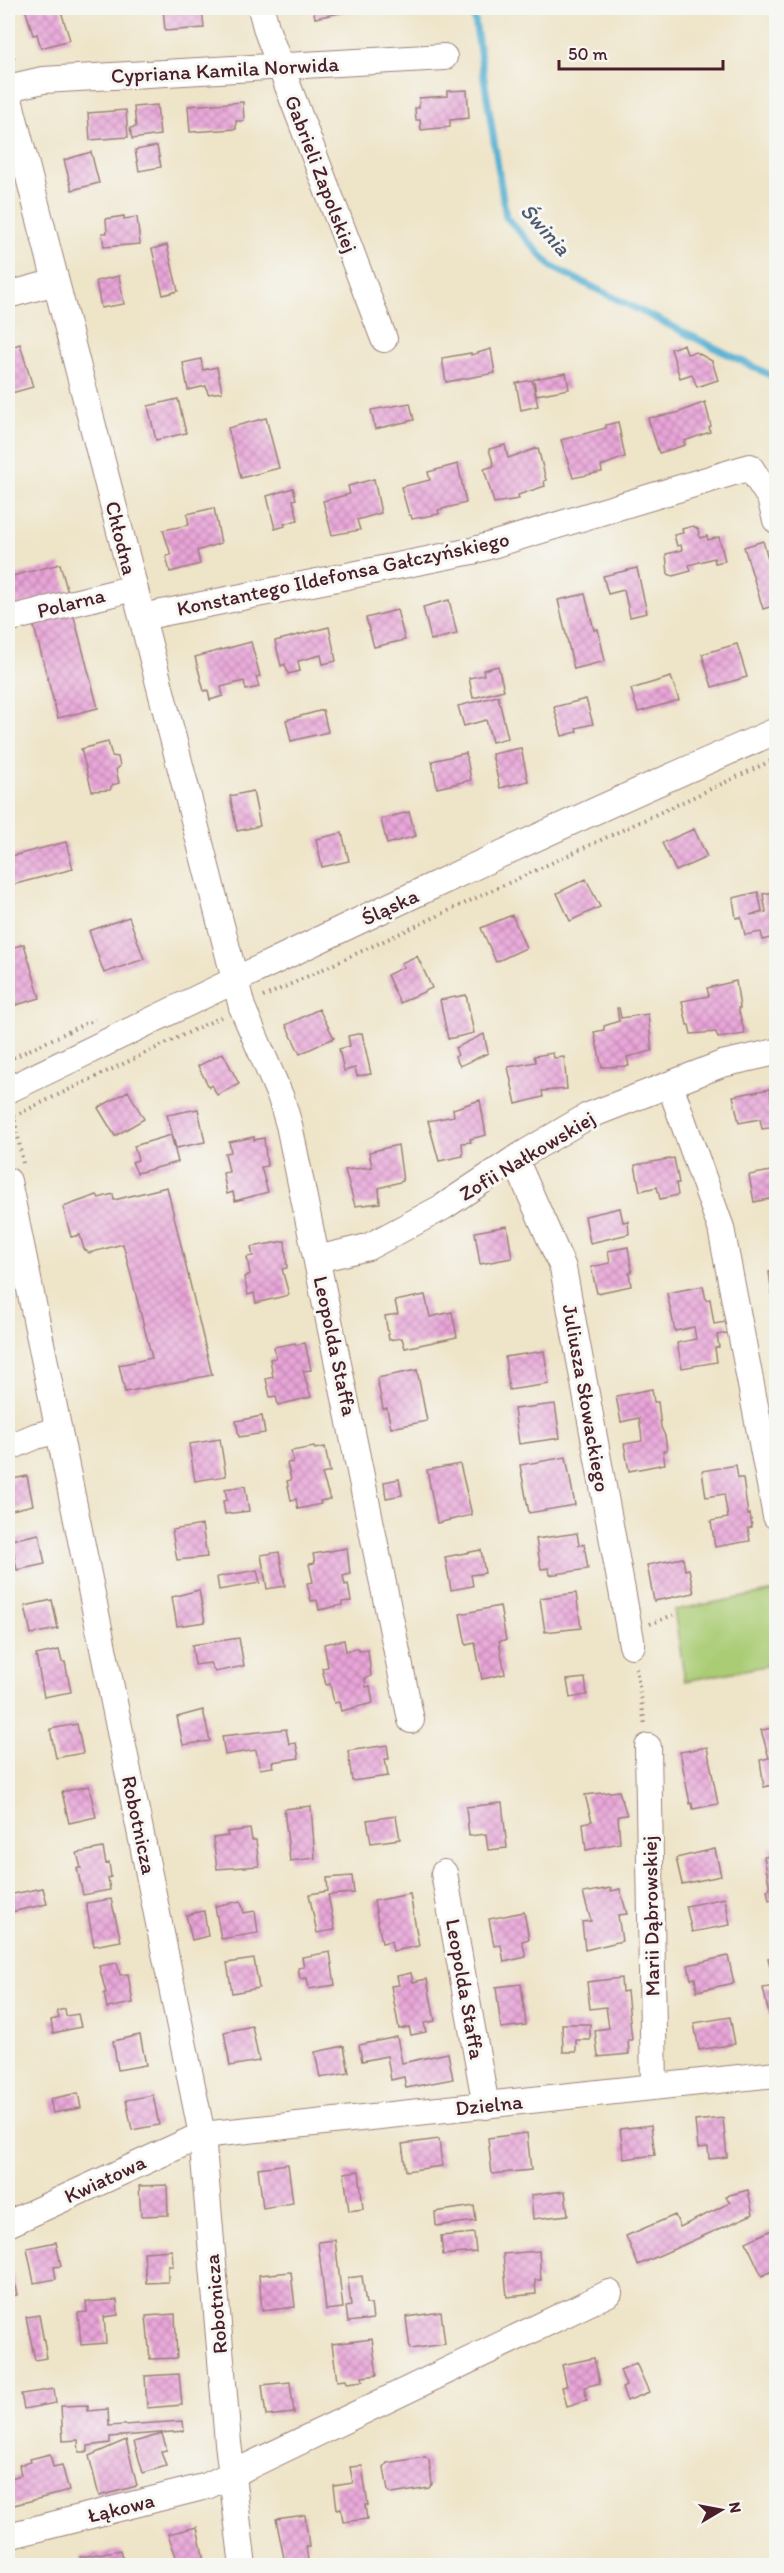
<svg xmlns="http://www.w3.org/2000/svg" width="784" height="2573" font-family="Itim,sans-serif">
  <style>
    .grass { fill: #aacc75; stroke: #7a7650; stroke-width: 1.5 }
    .lines { fill: none; stroke-linecap: round; stroke-linejoin: round }
    .stream { stroke: #53afd1; stroke-width: 7 }
    .building { fill: url(#building-cross-hatch) }
    .minor-casing { stroke: #9c827a; stroke-width: 28 }
    .path { stroke: #9c827a; stroke-width: 4; stroke-dasharray: 1.5 4.5; stroke-linecap: butt }
    .minor { stroke: #fff; stroke-width: 26 }
    .labels { text-anchor: middle; stroke-width: 6; stroke-linejoin: round; paint-order: stroke }
    .street-label { font-size: 21px; fill: #4a1f2b; stroke: #f6f6f2 }
    .water-label { font-size: 22px; font-style: italic; fill: #4e596d; stroke: #f6f6f2 }
  </style>
  <defs>
    <pattern id="building-cross-hatch" width="8" height="8" patternUnits="userSpaceOnUse" patternTransform="scale(1.5)"><rect width="8" height="8" fill="#e9a5d9"/><path d="M0 0l8 8M0 8l8-8" fill="none" stroke="#bf86b0"/></pattern>
  </defs>
  <rect width="100%" height="100%" fill="#f6f6f2"/>
  <filter id="ink" filterUnits="userSpaceOnUse"><feTurbulence type="fractalNoise" baseFrequency=".0167" numOctaves="2"/><feDisplacementMap in="SourceGraphic" scale="12" xChannelSelector="R" yChannelSelector="G"/><feConvolveMatrix kernelMatrix="1 2 1 2 8 2 1 2 1" color-interpolation-filters="sRGB"/></filter>
  <filter id="wash" filterUnits="userSpaceOnUse"><feTurbulence type="fractalNoise" baseFrequency=".008" numOctaves="4" result="noise"/><feDisplacementMap in="SourceGraphic" scale="24" xChannelSelector="R" yChannelSelector="G"/><feGaussianBlur stdDeviation="1.35" result="paint"/><feColorMatrix in="noise" values="0 0 0 0 0 0 0 0 0 0 0 0 0 0 0 0 0 1.4 0 .05"/><feComposite in="paint" operator="in"/></filter>
  <g filter="url(#wash)">
    <rect width="100%" height="100%" fill="#eee4c8"/>
    <path class="grass" d="M776 1591V1664L685 1681 674 1610Z"/>
    <g class="lines">
      <path class="stream" d="M473 8 506 217 552 267 776 378"/>
    </g>
    <g id="blocks">
      <path class="building" d="M25 8H48L49 10 60 8 70 40 41 48 37 34 33 35Z
        M163 8H202L204 28 165 31Z
        M313 8H359V9L315 18Z
        M467 90 469 118 450 120V127L421 130 420 120H416L415 108H419V98L447 96V91Z
        M243 102 244 121H236V129L190 132 188 106Z
        M157 105 160 135 132 139 130 128 136 127 134 107Z
        M126 110 128 137 90 140 88 113Z
        M157 146 161 167 139 171 135 150Z
        M91 152 99 183 72 190 64 160Z
        M124 216V219L137 217 140 244 104 247 102 233H107L106 219Z
        M167 245 178 291 163 295 152 249Z
        M119 276 124 304 101 308 96 281Z
        M20 344 33 387 8 394V348Z
        M684 344 687 354 696 352 712 361 718 380 697 387 692 374 680 378 671 349Z
        M491 349 495 373 446 382 442 358 471 353V355Z
        M201 359 203 370 217 367 222 392 208 394 206 386 188 390 183 363Z
        M566 373 569 389 536 395 534 379Z
        M532 380 538 406 521 410 516 383Z
        M178 399 186 433 156 440 148 406Z
        M705 402 711 426 709 427 710 432 684 441 685 445 659 453 648 418 677 413Z
        M410 403 414 420 375 429 371 410Z
        M266 418 279 468 241 478 228 428Z
        M618 422 625 457 601 466 602 472 573 478 561 440 606 428V425Z
        M505 445 508 458 538 448 546 480 544 481 545 486 518 495 519 499 494 503 484 469 494 466 489 449Z
        M458 464 466 503 438 510 439 514 412 519 411 515H409L401 487 430 480 428 472Z
        M374 479 381 513 357 520 360 530 332 535 323 501 350 494 348 486Z
        M293 488 296 499 293 500 298 520 284 524 285 526 275 529 267 496Z
        M214 508 221 543 197 551 200 564 170 572 166 556 171 555 163 530 189 525 187 514Z
        M693 526 698 529 700 538 707 536 708 540 719 537 725 561 715 563 714 558 689 565 691 571 673 576 668 574 666 554 682 550 681 545 677 546 674 535 683 533 682 529Z
        M763 541 776 586V605L763 609 744 547Z
        M60 564 68 593 8 608V577Z
        M637 568 647 613 630 617 624 590 608 594 603 576Z
        M585 594 594 630 598 629 605 661 574 669 558 600Z
        M449 600 457 634 431 640 423 607Z
        M397 610 405 640 374 647 366 618Z
        M73 613 98 708 58 718 33 623Z
        M329 627 336 661 323 664 321 655 298 661 300 671 288 674 285 664 281 666 275 641Z
        M251 642 260 676 256 677 259 687 246 690 244 681 221 687 223 696 210 700 208 690 204 691 195 657Z
        M737 644 747 677 712 687 702 654Z
        M498 666 504 690 473 698 469 678 484 675 483 670Z
        M671 677 679 700 638 712 631 689Z
        M498 696 508 738 492 742 486 720 464 726 458 706Z
        M586 699 593 724 576 728 577 732 562 736 554 707Z
        M323 710 328 732 291 741 286 720Z
        M108 742 112 756 118 757 120 766 116 770 119 783 112 785 110 790 92 791 81 749Z
        M521 748 528 781 500 788 492 754Z
        M466 753 471 780 437 788 432 761Z
        M253 791 260 826 237 831 230 796Z
        M409 812 416 836 387 844 381 819Z
        M694 829 707 857 676 871 662 843Z
        M342 833 349 861 322 867 316 839Z
        M66 842 73 869 8 886V857Z
        M586 879 600 907 570 921 557 893Z
        M758 892 762 911 750 915 766 912 763 894 776 892V929L771 930 773 937 763 940 761 932 745 935 741 917 736 918 733 898Z
        M512 915 526 948 496 962 481 928Z
        M129 917 144 959 104 973 89 931Z
        M24 944 40 998 16 1005 8 976V949Z
        M417 956 432 988 400 1003 387 975 404 967 401 963Z
        M736 981 740 1008H738L745 1034 718 1038 716 1032 691 1034 689 1025H687L682 1001 709 996 707 988Z
        M466 995 474 1033 448 1039 440 1000Z
        M617 1008H619L621 1018 648 1014 652 1051 627 1057 629 1066 602 1067 594 1032 604 1030V1026L619 1021Z
        M319 1009 334 1038 300 1054 286 1025Z
        M362 1033 371 1074 357 1076 355 1068 344 1071 339 1049 350 1046 348 1036Z
        M484 1034 488 1053 460 1066 455 1057 458 1055 455 1048Z
        M223 1053 239 1084 217 1095 212 1085 209 1087 198 1066Z
        M553 1053 554 1058 564 1057 567 1089 542 1091 543 1097 516 1104 508 1067 536 1062 534 1056Z
        M770 1089 772 1103 776 1102V1127L762 1129 760 1119 739 1123 733 1096Z
        M128 1091 144 1119 115 1136 98 1108Z
        M480 1100 486 1135 470 1139 471 1142 462 1143 463 1156 439 1161 428 1121 454 1116 453 1109Z
        M198 1109 205 1142 176 1148 167 1115Z
        M171 1135 178 1162 137 1173 132 1162 138 1160 134 1146Z
        M254 1137V1140L264 1138 267 1166 261 1167 268 1192 235 1201 233 1192 227 1194 223 1173 229 1172 225 1153 231 1152 229 1142Z
        M398 1145 403 1181 379 1188 380 1203 355 1206 345 1170 372 1167 369 1152Z
        M674 1158 679 1183H676L678 1195 660 1199 657 1187 640 1191 635 1165Z
        M776 1170V1211L775 1212 773 1198 754 1202 749 1175Z
        M167 1187 212 1375 125 1392 119 1365 152 1358 123 1244 89 1253 84 1249 80 1235 71 1237 63 1207 97 1195 99 1198 113 1194 114 1200Z
        M620 1208 623 1222 628 1221 629 1234 590 1243 585 1216Z
        M507 1226 512 1258 480 1264 475 1232Z
        M285 1241 287 1268 282 1269 289 1295 256 1303 254 1293 248 1295 244 1277 250 1274 247 1257 253 1256 251 1247Z
        M628 1247 632 1272 629 1273 631 1286 597 1293 591 1267 610 1263 608 1251Z
        M776 1271V1309H774L769 1272Z
        M703 1286 706 1300 710 1299 714 1324 726 1322 728 1333 717 1335 719 1347 715 1348 717 1362 682 1368 677 1343 696 1339 694 1327 675 1331 667 1293Z
        M425 1295 430 1317 452 1312 457 1337 405 1348 402 1338 389 1340 385 1316 398 1314 395 1301Z
        M295 1343 296 1345 305 1343 311 1370 303 1371 311 1397 278 1405 276 1396 270 1397 266 1379 273 1377 270 1359 276 1358 274 1347Z
        M544 1351 549 1384 509 1390 505 1357Z
        M417 1370 427 1421 391 1428 387 1408 383 1409 377 1378Z
        M652 1389 654 1402H658L661 1427 665 1436 667 1450 663 1451 665 1464 629 1471 624 1444 642 1441 641 1431 639 1418 621 1422 616 1396Z
        M555 1404 560 1438 519 1444 514 1409Z
        M262 1416 265 1433 239 1437 236 1421Z
        M220 1439 226 1476 195 1481 189 1444Z
        M314 1447 315 1449 325 1447 330 1472 322 1474 330 1499 320 1501 321 1504 298 1509 296 1499 291 1500 287 1481 291 1480 287 1463 293 1462 291 1451Z
        M566 1457 575 1505 529 1513 520 1465Z
        M460 1464 472 1515 437 1523 427 1470Z
        M736 1465 738 1478H743L748 1515 750 1514 752 1527 748 1528 750 1541 715 1547 711 1521 728 1518 724 1494 706 1497 702 1471Z
        M27 1476 33 1505 8 1511V1480Z
        M399 1479 402 1495 386 1498 384 1482Z
        M245 1486 249 1511 225 1514 223 1501 227 1500 225 1489Z
        M202 1525 207 1557 177 1560 172 1530Z
        M577 1533 579 1545 584 1544 588 1569 550 1575 549 1568 541 1569 536 1539Z
        M39 1534 45 1564 17 1570 11 1540Z
        M347 1548 350 1574 343 1576 345 1585 348 1584 351 1601 342 1602V1605L319 1610 317 1600 311 1601 307 1583 313 1582 309 1564 315 1563 313 1554Z
        M481 1550 485 1573 471 1575 473 1586 451 1590 445 1557Z
        M279 1552 285 1586 267 1589 261 1555Z
        M683 1558 685 1570 689 1569 694 1593 654 1601 647 1565Z
        M257 1570 260 1583 219 1590 217 1577Z
        M199 1590 205 1622 177 1626 172 1597Z
        M576 1593 581 1628 545 1632 540 1598Z
        M52 1600 58 1629 31 1634 25 1606Z
        M500 1606 506 1640 499 1641 505 1674 482 1679 475 1643 466 1645 460 1614Z
        M239 1638 244 1666 215 1672 210 1663 195 1665 192 1645Z
        M344 1640 346 1651 358 1648 359 1651 368 1650 371 1676 365 1679 366 1687 370 1686 373 1703 341 1711 339 1702 334 1703 330 1684 326 1685 322 1668 328 1667 324 1644Z
        M59 1650 62 1662H65L71 1692 44 1697 36 1655Z
        M585 1678 587 1695 570 1698 567 1680Z
        M203 1710 210 1741 183 1745 177 1717Z
        M77 1724 83 1753 56 1758 50 1729Z
        M773 1728 776 1729V1784L764 1787 760 1760 769 1758 761 1730Z
        M286 1729 289 1744 296 1743 299 1758 272 1762 273 1767 260 1769 256 1750 225 1755 222 1736Z
        M387 1745 389 1759H385L388 1776 352 1781 348 1751Z
        M707 1747 718 1804 693 1809 692 1803 690 1804 680 1752Z
        M89 1786 96 1817 69 1823 62 1792Z
        M619 1791 627 1815 618 1816 620 1843 586 1850 583 1823 592 1821 585 1795Z
        M502 1803 507 1848 488 1850 486 1834 469 1836 466 1807Z
        M311 1806 315 1858 290 1861 284 1809Z
        M396 1816 400 1839 371 1843 367 1820Z
        M250 1829 252 1840H256L259 1866 217 1869 213 1838 228 1836 227 1832Z
        M776 1846V1899L769 1900 767 1890 770 1889 764 1857 770 1856 769 1848Z
        M103 1848 106 1864 109 1863 111 1877 108 1878 110 1890 83 1895 77 1868H81L77 1853Z
        M715 1849 721 1876 682 1884 676 1858Z
        M352 1876 354 1893 328 1895 335 1930 317 1933 309 1894 328 1891 327 1878Z
        M43 1888 47 1904 11 1912 8 1895Z
        M611 1888V1891L620 1889 627 1914 618 1915 622 1941 585 1950 582 1922 591 1921 583 1893Z
        M410 1894 419 1946 393 1951 391 1941 382 1943 374 1901Z
        M725 1898 730 1925 692 1932 686 1906Z
        M111 1899 121 1941 94 1946 86 1903Z
        M241 1901 244 1913 255 1911 258 1933 221 1939 215 1906Z
        M204 1911 208 1936 192 1940 186 1915Z
        M524 1912 529 1939 522 1941 526 1957 504 1962 501 1945 494 1946 489 1919Z
        M330 1952 335 1985 309 1989 307 1978 300 1979 298 1968 304 1967 302 1957Z
        M728 1956 734 1983 697 1991 695 1978 691 1979 688 1965Z
        M776 1956V2014L769 2015 763 1988 775 1986 768 1958Z
        M254 1959 259 1988 232 1993 227 1963Z
        M117 1963 120 1975 128 1974 133 2003 107 2008 104 1993H106L99 1966Z
        M411 1973 413 1982 427 1979 435 2021 424 2023 426 2032 411 2035 409 2027 399 2029 391 1986 399 1985 397 1976Z
        M621 1978 622 1992 627 1991 632 2040H628L629 2054 598 2057 595 2030 609 2028 606 2007 590 2009 587 1982Z
        M521 1984 526 2025 501 2028 496 1987Z
        M65 2009 66 2016 78 2014 81 2027 53 2033 51 2020 59 2018 57 2011Z
        M730 2017 735 2044 699 2050 694 2023Z
        M562 2024H590V2040H576V2052H563Z
        M252 2026 259 2061 230 2066 224 2032Z
        M140 2035 146 2065 118 2070 113 2041Z
        M397 2037 402 2063 448 2053 453 2079 406 2088 404 2077 391 2080 387 2056 362 2061 359 2045Z
        M344 2046 349 2073 320 2078 315 2052Z
        M78 2093 81 2108 53 2113 50 2099Z
        M153 2095 159 2125 132 2130 126 2100Z
        M723 2118 727 2157 709 2159 708 2147 698 2148 695 2121Z
        M651 2125 655 2155 624 2159 620 2129Z
        M527 2133 531 2170 492 2174 488 2138Z
        M439 2139 442 2166 406 2171 402 2144Z
        M288 2164 293 2203 263 2208 258 2168Z
        M359 2171 363 2209 349 2211 344 2173Z
        M167 2185 168 2215 141 2216 139 2186Z
        M748 2190 753 2214 638 2265 626 2236 675 2215 680 2227 730 2203 726 2196Z
        M565 2191 568 2215 533 2219 531 2195Z
        M474 2206 476 2221 436 2226 435 2212Z
        M776 2228V2269L762 2276 746 2242Z
        M474 2233 476 2252 443 2255 441 2236Z
        M335 2240 343 2308 326 2310 318 2242Z
        M56 2242 61 2266 54 2267 56 2279 34 2283 27 2248Z
        M172 2250 173 2266H168V2282L146 2283 144 2252Z
        M539 2251 541 2280H535L536 2294 507 2297 503 2254Z
        M10 2263 17 2295 8 2297V2264Z
        M291 2272 295 2307 262 2311 259 2275Z
        M362 2276 366 2304H371L373 2319 348 2322 346 2307 351 2306 348 2278Z
        M117 2300 118 2315 104 2317 106 2343 81 2345 78 2313 87 2312 86 2302Z
        M441 2312 445 2344 410 2349 406 2317Z
        M175 2314 177 2358 150 2359 146 2316Z
        M39 2315 47 2358 35 2360 26 2317Z
        M372 2339 377 2375 362 2377 363 2381 347 2383 346 2380 337 2381 332 2344Z
        M594 2358 600 2383 584 2387 587 2400 567 2406 562 2387 567 2386 562 2365Z
        M636 2363 649 2392 627 2401 622 2388 626 2386 620 2370Z
        M179 2374 182 2405 147 2408 145 2376Z
        M290 2382 294 2413 266 2416 262 2385Z
        M54 2389 56 2403 24 2409 21 2394Z
        M88 2405V2411L108 2409 109 2426 183 2421 184 2431 110 2437V2443L88 2446V2452H79L78 2440 63 2441 61 2406Z
        M162 2434 167 2450 161 2451 166 2466 143 2473 134 2442Z
        M126 2440 137 2486 99 2496 89 2456Z
        M50 2454 53 2467 62 2465 69 2491 14 2505 8 2479 21 2475 19 2465 31 2462 30 2459Z
        M425 2457 429 2460 432 2484 429 2488 392 2494 388 2491 384 2467 387 2463Z
        M362 2466 368 2505H365L367 2519 343 2522 341 2508 337 2509 334 2486 353 2483 350 2467Z
        M305 2515 309 2547H306L308 2560 285 2563 276 2519Z
        M197 2527 205 2565H179L168 2534Z
        M121 2550 125 2565H82L80 2557Z"/>
    </g>
  </g>
  <g filter="url(#ink)">
    <use href="#blocks" fill-opacity="0" stroke="#9c827a" stroke-width="1.5"/>
    <g class="lines">
      <defs>
        <path id="minor" d="M261 8 267 31 384 339
          M8 88 43 80 444 57
          M8 95 242 1007 281 1098 289 1125 411 1720
          M8 295 56 282
          M142 617 472 551 750 467 770 498 776 520
          M8 619 134 588
          M670 1085 721 1228 776 1516
          M8 1090C262 967 517 842 776 731
          M515 1159 563 1268 632 1645
          M8 1181 202 2135 228 2443 243 2566
          M317 1259 368 1247 443 1207 515 1159 588 1116 722 1064 776 1052
          M8 1448 36 1436 59 1430
          M648 1747 654 2086
          M444 1873 486 2106
          M8 2224 202 2135 776 2074
          M8 2536 207 2486 609 2293"/>
      </defs>
      <use href="#minor" class="minor-casing"/>
      <path class="path" d="M8 40 15 63
        M263 997 773 760
        M8 1060 95 1019
        M23 1163 14 1116 221 1017
        M650 1624 673 1615
        M636 1668 645 1725"/>
      <use href="#minor" class="minor"/>
    </g>
  </g>
  <g class="labels">
    <g class="street-label">
      <text transform="translate(225 70) rotate(-3)" y="7">Cypriana Kamila Norwida</text>
      <text transform="translate(321 174) rotate(69)" y="7">Gabrieli Zapolskiej</text>
      <text transform="translate(121 538) rotate(76)" y="7">Chłodna</text>
      <text transform="translate(343 574) rotate(-12)" y="7">Konstantego Ildefonsa Gałczyńskiego</text>
      <text transform="translate(71 603) rotate(-14)" y="7">Polarna</text>
      <text transform="translate(390 907) rotate(-25)" y="7">Śląska</text>
      <text transform="translate(527 1156) rotate(-31)" y="7">Zofii Nałkowskiej</text>
      <text transform="translate(335 1346) rotate(78)" y="7">Leopolda Staffa</text>
      <text transform="translate(586 1398) rotate(80)" y="7">Juliusza Słowackiego</text>
      <text transform="translate(139 1825) rotate(78)" y="7">Robotnicza</text>
      <text transform="translate(651 1916) rotate(-91)" y="7">Marii Dąbrowskiej</text>
      <text transform="translate(465 1989) rotate(80)" y="7">Leopolda Staffa</text>
      <text transform="translate(489 2105) rotate(-6)" y="7">Dzielna</text>
      <text transform="translate(105 2179) rotate(-25)" y="7">Kwiatowa</text>
      <text transform="translate(216 2304) rotate(-95)" y="7">Robotnicza</text>
      <text transform="translate(121 2508) rotate(-14)" y="7">Łąkowa</text>
    </g>
    <g class="water-label">
      <text transform="translate(546 229) rotate(48)" y="8">Świnia</text>
    </g>
  </g>
  <rect width="784" height="2573" fill="none" stroke="#f6f6f2" stroke-width="30"/>
  <g transform="translate(721 2510) rotate(80)" stroke="#f6f6f2" stroke-width="4.5" paint-order="stroke">
  <path d="M0-4.5L10 22L0 15L-10 22Z" fill="#4a1f2b"/>
  <text y="-9" font-size="16" font-weight="bold" text-anchor="middle" fill="#4a1f2b">N</text>
  </g>
  <path d="M559 60v9h164v-9" fill="none" stroke="#4a1f2b" stroke-width="3"/>
  <text x="568" y="60" font-size="18" fill="#4a1f2b" stroke="#f6f6f2" stroke-width="4.5" paint-order="stroke">50 m</text>
</svg>
